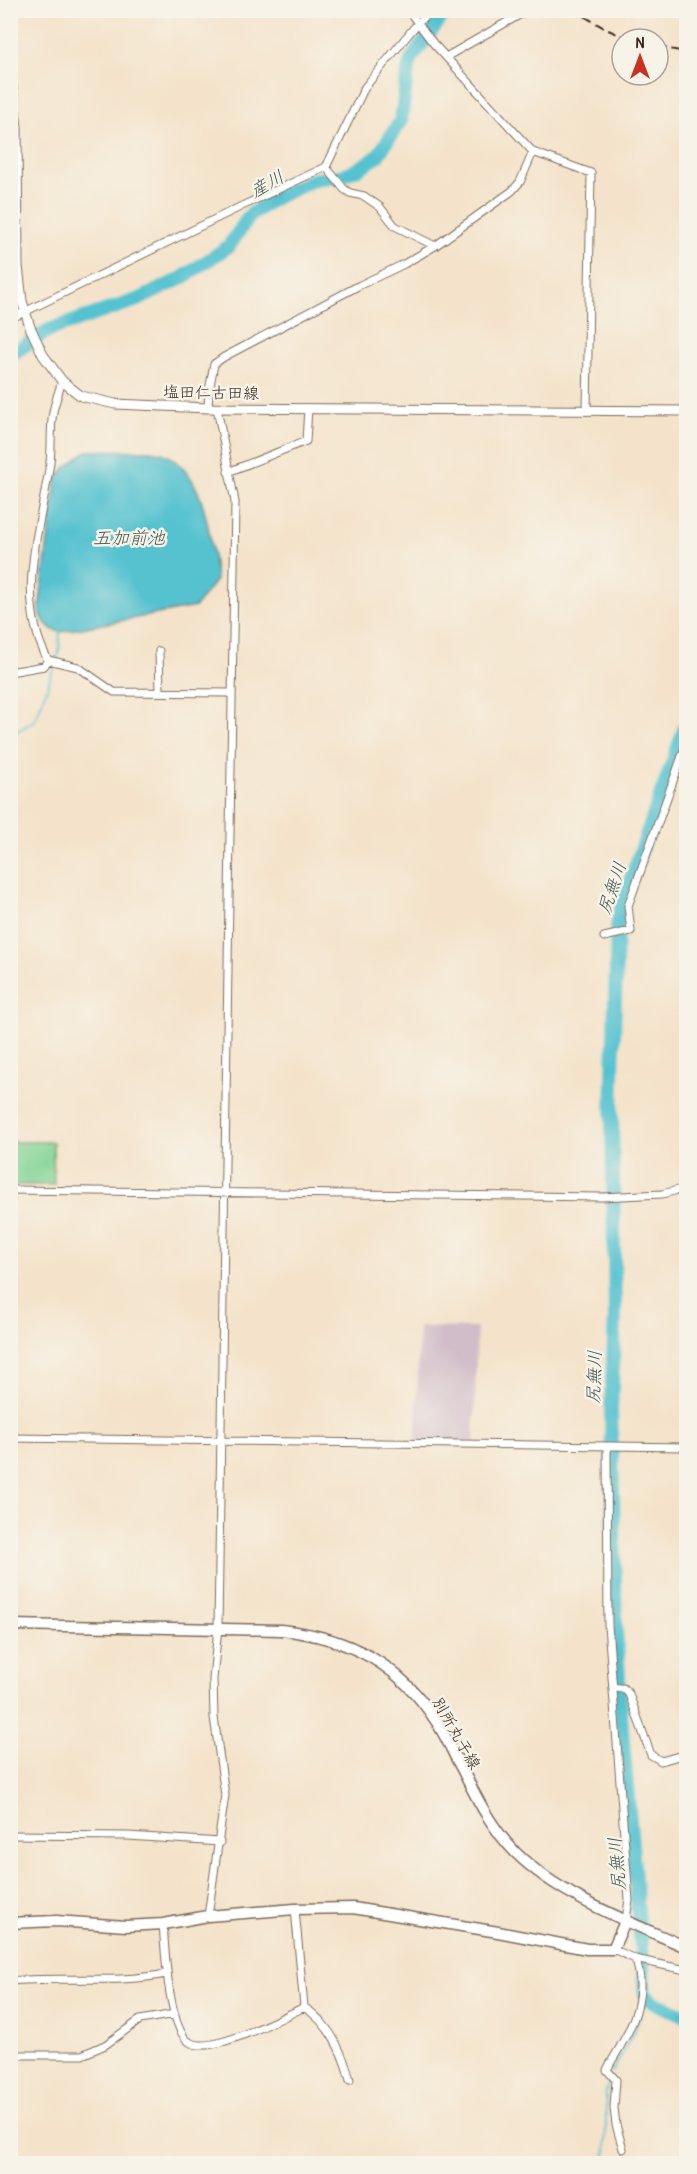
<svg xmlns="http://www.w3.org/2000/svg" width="697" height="2174" font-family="'Patrick Hand','Klee One',sans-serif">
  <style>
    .industrial { fill: #d1bdc9 }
    .green { fill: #81d395; stroke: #5e7e5a; stroke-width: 1.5 }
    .water { fill: #56c2d0; stroke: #487677; stroke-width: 1.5 }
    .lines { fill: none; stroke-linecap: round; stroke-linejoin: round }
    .stream { stroke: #56c2d0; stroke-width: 2 }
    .river { stroke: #56c2d0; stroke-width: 14 }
    .minor-casing { stroke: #7c6b5a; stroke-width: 9 }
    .secondary-casing { stroke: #7c6b5a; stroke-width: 11 }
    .primary-casing { stroke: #7c6b5a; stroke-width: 13 }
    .minor { stroke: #fff; stroke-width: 7 }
    .secondary { stroke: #fff; stroke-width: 9 }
    .primary { stroke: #fff; stroke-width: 10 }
    .rail { stroke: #3b2a1e; stroke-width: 2; stroke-dasharray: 9 4.5; stroke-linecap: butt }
    .labels { text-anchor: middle; stroke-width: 5; stroke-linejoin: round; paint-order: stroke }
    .street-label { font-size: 16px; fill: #3b2a1e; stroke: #f7f3e8 }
    .water-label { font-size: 18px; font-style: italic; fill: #435853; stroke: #f7f3e8 }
  </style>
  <rect width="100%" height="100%" fill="#f7f3e8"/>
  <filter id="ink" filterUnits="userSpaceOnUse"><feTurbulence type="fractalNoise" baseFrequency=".0167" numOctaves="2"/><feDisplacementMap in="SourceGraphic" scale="12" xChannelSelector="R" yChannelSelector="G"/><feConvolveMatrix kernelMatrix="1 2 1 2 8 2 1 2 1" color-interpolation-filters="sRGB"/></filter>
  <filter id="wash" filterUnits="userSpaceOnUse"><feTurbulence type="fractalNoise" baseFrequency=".008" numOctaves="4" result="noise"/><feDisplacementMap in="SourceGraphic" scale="24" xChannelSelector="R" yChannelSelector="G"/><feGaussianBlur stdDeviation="1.35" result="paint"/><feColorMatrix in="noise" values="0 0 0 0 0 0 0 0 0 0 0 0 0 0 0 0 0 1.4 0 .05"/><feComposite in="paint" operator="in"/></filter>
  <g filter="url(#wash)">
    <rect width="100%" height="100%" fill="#f4e3ca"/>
    <path class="industrial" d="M419 1327 477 1328 474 1442 416 1441Z"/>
    <path class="green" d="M11 1142H53L54 1185H11Z"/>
    <path class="water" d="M87 451C103 451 150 449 162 453 206 469 211 541 216 580L195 607 60 632C48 630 43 621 39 610L56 480 65 468Z"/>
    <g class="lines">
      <path class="stream" d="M10 736 34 721 38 713 59 653 60 632
        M612 2072 636 2028 645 1994
        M606 2164V2091L610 2077"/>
      <path class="river" d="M10 355 49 330 140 299 182 278 229 246 250 215 277 197 313 180 340 176 356 170 377 157 401 120 408 70 412 58 447 10
        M686 724 621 907 617 927 612 1115 615 1315 611 1410 616 1628 622 1729 645 1994 653 2002 686 2016"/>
    </g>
  </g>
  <g filter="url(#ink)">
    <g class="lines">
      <defs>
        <path id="minor" d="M408 10 433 43 533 152 591 173 587 410
          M446 57 528 10
          M326 167 344 189 350 193 364 196 380 207 395 226 435 246
          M10 319 242 206 326 167 365 87 417 24 432 10
          M62 381C59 391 55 402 53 412 50 428 52 446 50 462 41 528 14 598 48 660L78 667 114 692 231 693
          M208 408 209 391 214 364 224 357 360 285 404 264 435 246 512 191 520 182 533 152
          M228 472 306 441 308 408
          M159 651 160 692
          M10 672 44 666 48 660
          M604 937 631 931 628 906 686 745
          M10 1190 602 1197 662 1194 686 1188
          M10 1438 686 1447
          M607 1446 608 1625 629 1900 626 1919
          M613 1688H623L629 1694 651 1755 661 1761 686 1754
          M10 1835 128 1836 220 1842
          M295 1909 304 2007
          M208 1916 225 1795 214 1717 213 1679 218 1628 235 502 217 408
          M163 1924C165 1947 168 2032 191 2043 213 2054 282 2018 304 2007
          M613 1949 635 1959 686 1970
          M10 1981C62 1976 115 1984 166 1974
          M304 2007C329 2023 343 2053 350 2080
          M10 2058 21 2055H82L105 2045 140 2020 175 2014
          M623 2149 616 2125 614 2108 616 2080 607 2070C611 2061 617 2053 621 2045 636 2020 647 1987 635 1959"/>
        <path id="secondary" d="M10 73 17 127 18 266 22 301 30 327 43 355 62 381 81 396 115 404 208 408 686 411"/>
        <path id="primary" d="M10 1625 281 1630C347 1637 399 1663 436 1721 446 1736 453 1753 462 1769 477 1799 492 1829 516 1853 561 1897 630 1922 686 1947
          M10 1923 56 1921 126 1926 163 1924 208 1916 295 1909 353 1908 498 1932 587 1949H613L626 1919"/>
      </defs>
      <use href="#minor" class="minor-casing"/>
      <use href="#secondary" class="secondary-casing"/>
      <use href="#primary" class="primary-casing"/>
      <use href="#minor" class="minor"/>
      <use href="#secondary" class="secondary"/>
      <use href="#primary" class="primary"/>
      <path class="rail" d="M573 10 606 29 629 39
        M658 47 686 52"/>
    </g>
  </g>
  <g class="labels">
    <g class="street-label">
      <text transform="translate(211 392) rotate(1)" y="6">塩田仁古田線</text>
      <text transform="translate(457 1733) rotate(60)" y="6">別所丸子線</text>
    </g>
    <g class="water-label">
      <text transform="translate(267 184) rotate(-30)" y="6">産川</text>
      <text x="129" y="544">五加前池</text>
      <text transform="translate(612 888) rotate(-71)" y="6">尻無川</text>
      <text transform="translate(594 1377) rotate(-88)" y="6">尻無川</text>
      <text transform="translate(617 1864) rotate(-95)" y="6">尻無川</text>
    </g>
  </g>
  <rect width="697" height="2174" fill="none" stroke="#f7f3e8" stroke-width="36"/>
  <g transform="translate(640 57)"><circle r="28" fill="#f7f3e8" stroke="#aca397" stroke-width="1.5"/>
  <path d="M0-4.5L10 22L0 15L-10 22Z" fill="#c8321e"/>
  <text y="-9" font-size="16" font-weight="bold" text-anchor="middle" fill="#3b2a1e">N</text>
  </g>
</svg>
